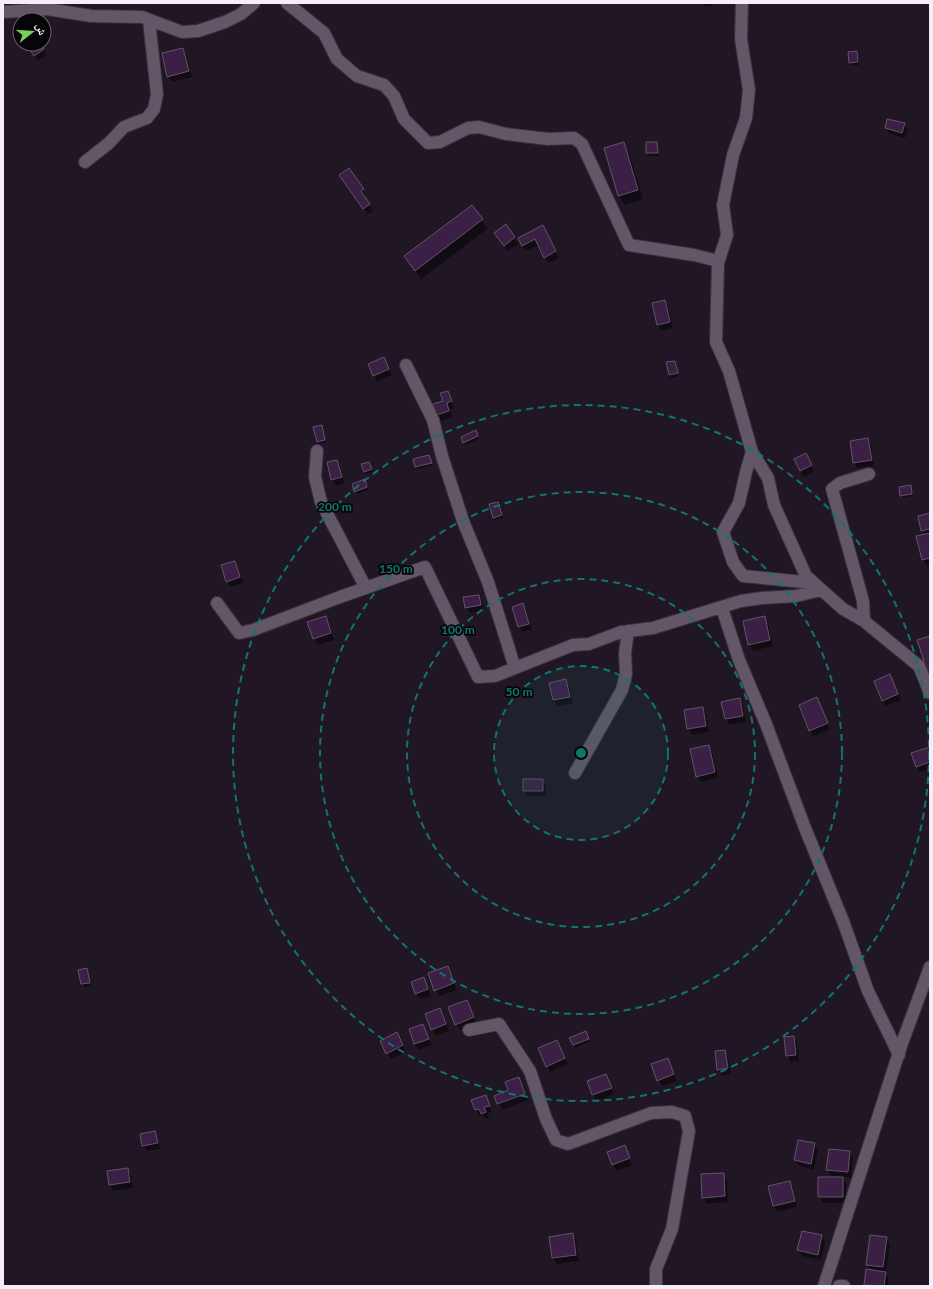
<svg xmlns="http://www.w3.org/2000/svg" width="933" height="1289" font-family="Lato,'Noto Naskh Arabic',sans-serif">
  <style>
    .shadow { fill: #0007 }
    .building { fill: #3c1f45; stroke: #615565 }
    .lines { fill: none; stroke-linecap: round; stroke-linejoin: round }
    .minor-casing { stroke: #39323c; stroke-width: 14 }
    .minor { stroke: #635666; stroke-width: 12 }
    .ring { fill: none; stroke: #0f766e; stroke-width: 2; stroke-dasharray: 7 5 }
    .centre { fill: #0f766e; stroke: #080509; stroke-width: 2 }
    .ring-label { font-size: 12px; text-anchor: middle; font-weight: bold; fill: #0f766e; stroke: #080509; stroke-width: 3.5; stroke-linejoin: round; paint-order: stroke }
  </style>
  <rect width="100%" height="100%" fill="#211724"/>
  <path class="shadow" d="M702 3H712L713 6 704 7Z
    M27 44H40L47 55 38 61Z
    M183 49 186 55 192 77 172 82 168 76Z
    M857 52 858 55 859 65H851L850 63Z
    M904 124 908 130 905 138 890 134 886 128Z
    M647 143H657L658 146 659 156H648L647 153Z
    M624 144 629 153 643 199 625 205 619 195Z
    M344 182 363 190 366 196 364 197 373 211 368 214Z
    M482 220 487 229 421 279 406 257Z
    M506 225 518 244 508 251 499 239Z
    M546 233 559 258 548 263 539 245 526 251 522 245Z
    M665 301 668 307 673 328 661 331 658 325Z
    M384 359 392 375 377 382 374 375Z
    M675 362 678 376 671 378 669 375Z
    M447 392 454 408 450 409 452 417 441 421 434 405 444 402Z
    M322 426 326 442 319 444 318 441Z
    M477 434 479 439 466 445 464 442Z
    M868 439 871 445 874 466 857 468 854 462Z
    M429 456 432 465 418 469 416 467Z
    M795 460 809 461 814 472 804 477Z
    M336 461 340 467 344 483 336 486 332 480Z
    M363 465 370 466 373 472 366 475Z
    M366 483 368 490 357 494 355 491Z
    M910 486 913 496 903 498 901 495Z
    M498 503 503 518 495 520 494 517Z
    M930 514V565L927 566 923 560 918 537 925 535 922 530Z
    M235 562 238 568 243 583 230 587 227 581Z
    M478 596 482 602 483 611 470 613 466 607Z
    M523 604 526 610 532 630 522 632 519 626Z
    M326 617 329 624 334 640 317 645 314 639 309 623Z
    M764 617 768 623 773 646 753 651 749 644Z
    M890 676 901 700 886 706 882 700Z
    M565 680 569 686 573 703 557 706 554 700 550 683Z
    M740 699 743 706 746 722 729 725 726 719Z
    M817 699 830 730 813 736 810 730Z
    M703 708 706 714 709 732 692 735 688 728Z
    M709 746 712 752 718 778 700 782 697 776Z
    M930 748V769L920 772 917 766Z
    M543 780 546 786V796H528L524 790Z
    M447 967 457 990 439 996 435 990Z
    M86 969 91 985 84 987 79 971Z
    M424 978 431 996 420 999 416 993Z
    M470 1007 476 1024 460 1030 456 1024Z
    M440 1010 449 1031 435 1035 432 1029Z
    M423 1025 432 1045 418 1050 415 1044Z
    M587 1035 589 1042 575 1048 571 1038Z
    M793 1037 797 1043 799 1061 791 1062 787 1056Z
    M400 1040 406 1052 391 1059 387 1053Z
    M560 1047 568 1064 550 1072 547 1066Z
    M724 1051 728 1057 731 1074 722 1076 718 1069Z
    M668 1059 677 1081 662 1086 658 1080Z
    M606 1075 614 1094 596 1101 593 1095Z
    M518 1078 528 1100 502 1110 495 1096 510 1091Z
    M485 1096 492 1112 487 1114 489 1118 486 1119 483 1115 479 1116 472 1100Z
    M155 1132 158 1138 160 1149 147 1151 143 1145Z
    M815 1144 818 1151 814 1170 799 1166 795 1160Z
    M849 1152 853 1158 851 1178 842 1177 846 1184V1203H823L819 1197V1178H840V1176H831L827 1169Z
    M628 1153 632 1165 616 1171 613 1165Z
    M127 1169 131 1175 133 1188 113 1191 110 1185 108 1172Z
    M723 1174 727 1180 728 1202 707 1204 703 1198Z
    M789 1182 793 1188 797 1207 777 1212 774 1206 769 1187Z
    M573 1234 576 1240 579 1261 557 1264 553 1258Z
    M821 1236 825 1242 821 1260 802 1256 798 1250Z
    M886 1238 890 1244 886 1273 889 1279 888 1286H866L865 1284 871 1270 867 1265Z"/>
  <path class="building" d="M26 44H41L44 49 34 56Z
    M183 48 189 71 167 77 162 53Z
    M857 51 858 62 849 63 848 52Z
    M887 119 905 123 902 133 885 128Z
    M624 142 638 190 618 196 604 148Z
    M646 142H657L658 153H646Z
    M349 168 364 189 361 191 370 204 363 209 339 175Z
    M472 205 483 219 415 271 404 256Z
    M506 224 515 237 504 246 494 233Z
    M543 225 556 251 544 258 535 239 522 246 518 238Z
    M665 300 670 322 657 325 652 303Z
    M384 357 389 369 373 376 368 364Z
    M675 361 678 373 669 375 666 362Z
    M448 391 452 401 447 403 449 411 436 415 433 404 443 401 440 393Z
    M322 425 325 440 317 442 313 427Z
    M476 430 478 436 463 443 461 437Z
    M868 438 872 460 853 463 850 441Z
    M806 453 812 465 800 471 794 459Z
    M429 455 432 463 415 467 413 459Z
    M337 460 342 477 331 480 327 462Z
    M369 462 372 469 364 472 361 464Z
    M365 479 367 487 354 492 352 484Z
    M911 485 912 494 900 496 899 487Z
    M498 502 502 515 493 518 489 504Z
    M930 513V529L921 531 918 516Z
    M930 533V558L922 560 916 536Z
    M235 561 240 577 226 582 221 565Z
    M479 595 481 605 465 608 463 597Z
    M523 603 529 624 518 627 512 607Z
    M326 616 331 633 313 639 307 622Z
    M765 616 770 640 748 645 743 621Z
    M930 636V679L917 640Z
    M890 674 898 694 882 701 874 681Z
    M566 679 570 697 553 700 549 683Z
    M817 697 828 723 809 731 799 705Z
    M740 698 743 716 725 719 721 702Z
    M703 707 706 726 687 729 684 710Z
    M709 745 715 772 696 777 690 749Z
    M930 747V762L916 767 911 753Z
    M523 779H543V791H523Z
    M448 966 454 983 434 991 428 973Z
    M87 968 90 983 81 984 78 970Z
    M424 977 428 989 415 994 411 982Z
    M467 1000 474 1017 455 1025 448 1007Z
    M440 1008 446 1024 431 1030 425 1014Z
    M423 1024 429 1039 414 1044 409 1029Z
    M586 1031 589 1039 573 1045 569 1038Z
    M397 1032 403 1045 386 1054 380 1041Z
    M794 1036 796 1055 786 1056 784 1037Z
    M557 1040 565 1058 546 1067 538 1048Z
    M725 1050 728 1068 717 1070 715 1051Z
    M668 1058 674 1074 657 1081 651 1064Z
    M606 1074 612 1088 592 1095 587 1081Z
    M519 1077 525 1094 497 1104 494 1096 508 1090 505 1082Z
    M486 1095 490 1106 484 1107 486 1112 481 1114 479 1109 475 1110 471 1100Z
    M155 1131 158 1143 142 1146 140 1134Z
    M798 1140 815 1143 811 1164 794 1160Z
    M625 1145 630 1158 612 1165 607 1152Z
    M829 1149 850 1151 848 1172 826 1170Z
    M128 1168 130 1182 109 1185 107 1171Z
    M724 1173 725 1196 702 1198 701 1174Z
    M818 1177H843V1197H818Z
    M790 1181 795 1201 773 1206 768 1186Z
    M802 1231 822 1235 818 1255 797 1250Z
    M573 1233 576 1255 552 1258 549 1237Z
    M870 1235 887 1237 883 1267 866 1265Z
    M866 1269 886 1272 884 1286 864 1285Z"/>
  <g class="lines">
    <defs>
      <path id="minor" d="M287 3 324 33 337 59 357 76 384 85 394 96 404 119 428 143 440 142 468 128 479 127 506 134 548 139 574 138 582 144 629 245 694 255 718 261
        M742 3 741 39 749 90 746 118 733 155 723 205 727 235 718 263 716 342 729 371 752 452 768 478 774 505 806 576 843 609 864 621 919 666 930 693
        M3 12 47 9 91 16 142 17 182 32 198 31 225 22 241 14 254 3
        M85 162 109 143 124 127 147 118 154 109 157 94 149 20
        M406 365 433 420 442 456 463 521 488 582 515 668
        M317 451 315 477 321 502 366 588
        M752 452 746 472 739 503 723 532 733 562 743 576 814 583
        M217 603 239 633 253 630 340 597 425 567 478 677 495 676 573 645 589 644 621 632 653 628 741 601 762 598 796 596 821 590
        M722 608 739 660 766 724 805 828 843 921 868 991 899 1055
        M864 621 863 601 832 489 840 483 869 474
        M575 773 622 690 626 674 625 653 628 631
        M469 1030 499 1024 530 1071 546 1119 556 1140 568 1144 651 1113 672 1112 685 1116 689 1131 672 1229 656 1269V1286
        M824 1286 901 1046 930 967
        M839 1286H844"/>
    </defs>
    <use href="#minor" class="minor-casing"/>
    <use href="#minor" class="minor"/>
  </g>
  <circle cx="581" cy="753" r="87" fill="#0f766e" fill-opacity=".12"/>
  <g class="ring">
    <circle cx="581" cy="753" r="87"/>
    <circle cx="581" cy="753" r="174"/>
    <circle cx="581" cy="753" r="261"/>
    <circle cx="581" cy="753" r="348"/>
  </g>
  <circle cx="581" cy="753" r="6" class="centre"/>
  <g class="ring-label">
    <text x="335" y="511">200 m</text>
    <text x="396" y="573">150 m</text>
    <text x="458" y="634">100 m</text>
    <text x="519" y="696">50 m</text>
  </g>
  <rect width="933" height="1289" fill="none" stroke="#f5edf7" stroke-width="8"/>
  <g transform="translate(32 32) rotate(73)"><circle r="19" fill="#080509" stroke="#676268"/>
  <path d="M0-3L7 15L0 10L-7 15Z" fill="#77d259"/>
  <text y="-6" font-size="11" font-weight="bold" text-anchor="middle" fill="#f5edf7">ش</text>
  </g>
</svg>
